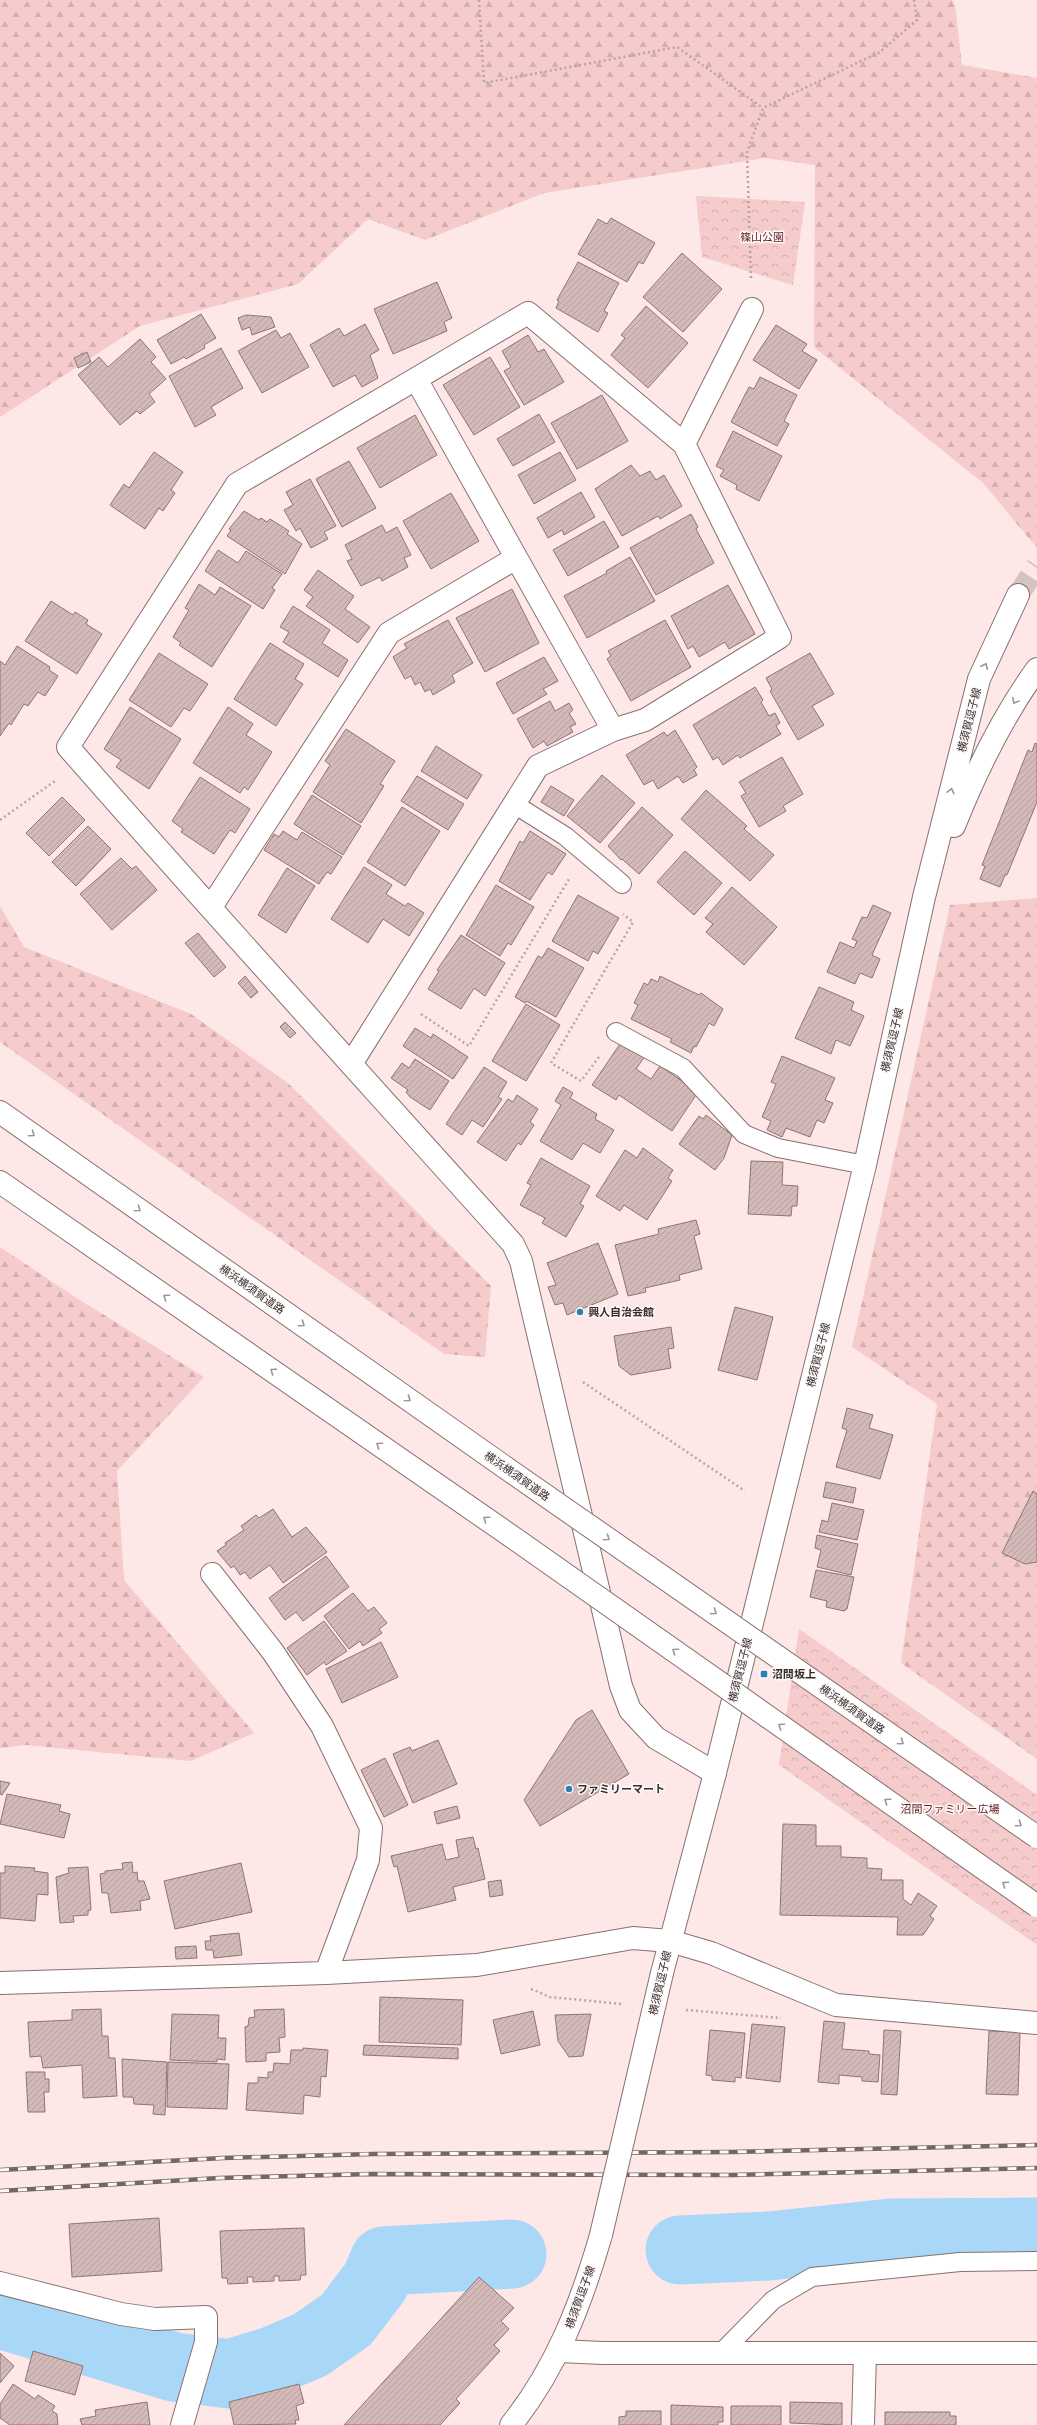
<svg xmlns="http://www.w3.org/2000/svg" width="1037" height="2425" font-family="Helvetica,'Noto Sans JP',sans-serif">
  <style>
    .forest { fill: url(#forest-firs) }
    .park { fill: url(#park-crowns) }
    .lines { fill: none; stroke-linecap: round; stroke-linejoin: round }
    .river { stroke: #a9d7f7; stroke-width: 69 }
    .building { fill: url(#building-hatch); stroke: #8e7575 }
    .primary-tunnel { stroke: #d5c2c2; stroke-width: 22; stroke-dasharray: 22 11; stroke-linecap: butt }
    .lane-casing { stroke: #887070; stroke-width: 20 }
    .street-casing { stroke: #887070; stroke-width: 24 }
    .secondary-casing { stroke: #887070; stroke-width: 24 }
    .primary-casing { stroke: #887070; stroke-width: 24 }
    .highway-casing { stroke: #887070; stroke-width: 24 }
    .path { stroke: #b7a5a5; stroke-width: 2.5; stroke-dasharray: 2 3; stroke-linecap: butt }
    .lane { stroke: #fff; stroke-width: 18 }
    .street { stroke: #fff; stroke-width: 22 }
    .secondary { stroke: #fff; stroke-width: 22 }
    .primary { stroke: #fff; stroke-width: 22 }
    .highway { stroke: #fff; stroke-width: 22 }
    .rail-casing { stroke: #756666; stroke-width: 4.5 }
    .rail { stroke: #fef9f9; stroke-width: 3; stroke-dasharray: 9; stroke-linecap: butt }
    .primary-bridge-casing { stroke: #887070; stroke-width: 24; stroke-linecap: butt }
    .highway-bridge-casing { stroke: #887070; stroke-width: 24; stroke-linecap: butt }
    .primary-bridge { stroke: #fff; stroke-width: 22 }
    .highway-bridge { stroke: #fff; stroke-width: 22 }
    .oneway { stroke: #9b9696 }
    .poi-dot { fill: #2f80b1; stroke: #fef9f9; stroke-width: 1.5 }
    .labels { text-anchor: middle; stroke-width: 3; stroke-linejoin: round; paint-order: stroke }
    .park-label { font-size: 11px; fill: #611f25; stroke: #fef9f9 }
    .street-label { font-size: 11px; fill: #372c2c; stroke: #fef9f9 }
    .poi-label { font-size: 11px; font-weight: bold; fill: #372c2c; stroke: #fef9f9; text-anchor: start }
  </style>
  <defs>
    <pattern id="forest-firs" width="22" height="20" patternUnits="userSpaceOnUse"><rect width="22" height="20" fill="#f5cbcb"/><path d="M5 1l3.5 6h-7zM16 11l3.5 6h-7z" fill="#d3aeae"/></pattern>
    <pattern id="park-crowns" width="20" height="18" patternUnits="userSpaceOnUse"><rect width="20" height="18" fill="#f5cbcb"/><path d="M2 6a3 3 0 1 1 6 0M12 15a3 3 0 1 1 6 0" fill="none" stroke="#d3aeae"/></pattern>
    <pattern id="building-hatch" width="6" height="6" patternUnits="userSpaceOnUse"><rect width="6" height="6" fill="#d4b9b9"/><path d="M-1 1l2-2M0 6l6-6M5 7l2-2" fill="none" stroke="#b79f9f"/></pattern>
  </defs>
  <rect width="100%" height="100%" fill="#fde7e7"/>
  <path class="forest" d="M0 0H952L955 5 962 65 1037 78V548L983 483 814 347 815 165 765 158 544 193 425 240 368 219 298 284 140 326 0 417Z
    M1037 898V1759L901 1663 937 1404 852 1347 950 905Z
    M0 906 24 947 191 1014 289 1084 491 1286 485 1357 444 1354 0 1042Z
    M0 1247 75 1297 204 1377 117 1471 124 1580 254 1733 191 1761 26 1745 0 1748Z"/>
  <path class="park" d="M696 196 805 202 793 285 702 257Z
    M799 1629 1037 1795V1945L779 1765Z"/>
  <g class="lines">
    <path class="river" d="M680 2250 769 2246 891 2233 1037 2232
      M0 2314 174 2367 230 2374 272 2361 310 2345 346 2320 375 2282 384 2261 512 2254"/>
  </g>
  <path class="building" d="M611 218 655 243 643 264 639 262 627 282 578 254 598 219 607 224Z
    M682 253 722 289 683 332 643 297Z
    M578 262 619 283 604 311 608 313 598 332 556 308 559 301 557 300Z
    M437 282 452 318 444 322 447 331 393 354 374 309Z
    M646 306 688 343 648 388 611 355 625 338 621 335Z
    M201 314 216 338 204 345 205 348 186 359 184 357 171 364 157 340Z
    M246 315 271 317 275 327 252 335 250 327 242 330 238 318Z
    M365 324 379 350 370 355 378 378 362 387 355 375 333 387 310 345 339 328 344 336Z
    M776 325 807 344 802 351 817 360 799 389 753 360Z
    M276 330 281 338 290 333 309 367 262 393 238 351Z
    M528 335 538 352 544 349 564 382 524 405 504 371 511 367 502 351Z
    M140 339 156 357 151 362 166 379 149 394 155 402 140 414 137 411 120 425 78 375 99 357 108 367Z
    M221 348 243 388 211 407 216 415 195 427 169 376Z
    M87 352 91 362 78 368 74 358Z
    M490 357 520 407 474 435 443 385Z
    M760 377 797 395 784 421 789 424 777 446 731 422 749 387 754 389Z
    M602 395 628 441 577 469 551 423Z
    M539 414 555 442 513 466 497 439Z
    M415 415 437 455 380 488 357 448Z
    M733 431 782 456 759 501 736 489 737 485 720 476 724 470 716 466Z
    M154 452 183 472 171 490 175 493 163 511 159 508 145 529 110 505 124 484 129 488Z
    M560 452 576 480 534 504 518 475Z
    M349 461 376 508 342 527 316 479Z
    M631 465 640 476 650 471 656 480 664 475 682 506 660 519 658 516 622 536 595 489Z
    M310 479 336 526 324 532 328 539 311 548 300 528 296 531 284 510 293 505 286 492Z
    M581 492 595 517 564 535 562 530 548 538 537 518Z
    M451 493 479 541 431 569 403 521Z
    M244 511 259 520 261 518 267 522 270 519 289 531 287 534 302 544 285 574 227 536 231 530 229 529Z
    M691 514 698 527 696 529 714 563 656 595 630 548Z
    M604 521 619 547 568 576 553 550Z
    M382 525 386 533 397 527 411 555 404 558 408 567 382 581 380 577 361 586 347 561 352 559 345 545Z
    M218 550 238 563 246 551 282 574 272 588 275 590 263 609 205 571Z
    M630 557 655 601 587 638 564 596 607 573 606 571Z
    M318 570 354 596 345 609 370 627 358 643 306 606 313 597 304 590Z
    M199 584 215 595 220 587 251 606 212 667 179 645 181 643 173 637 189 610 185 608Z
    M728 585 755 634 729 649 725 642 699 657 693 646 688 649 671 616Z
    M512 589 539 643 485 672 456 618Z
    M51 601 73 615 75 612 88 620 86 624 102 634 77 674 25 641Z
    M293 606 330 630 322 643 348 660 338 677 283 642 289 632 280 627Z
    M448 620 473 663 452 675 455 682 433 695 430 689 425 692 420 682 415 685 411 676 405 679 393 657 407 648 404 644Z
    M665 620 691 667 631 701 607 659 611 656 608 651Z
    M270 643 304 664 295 679 303 684 276 726 234 699Z
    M17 646 50 667 49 670 58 676 45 696 38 692 28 706 24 704 11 725 9 723 0 736V661L5 665Z
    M159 653 208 684 190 711 184 708 171 727 129 700Z
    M810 653 834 694 812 706 824 725 798 740 770 691 772 689 766 678Z
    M544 657 558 681 543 689 547 694 513 714 496 683Z
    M755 687 763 700 761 702 769 716 775 713 780 723 776 726 781 734 740 758 738 755 723 765 718 757 713 760 693 725Z
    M550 701 555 711 569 703 573 710 569 713 576 724 570 727 573 732 547 746 544 741 533 748 517 719Z
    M130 707 181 739 149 789 116 767 121 760 104 749Z
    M228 707 253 724 246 735 272 752 248 790 244 787 240 793 193 763Z
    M346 729 395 761 380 784 384 786 361 823 313 792 330 765 325 761Z
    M675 730 697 767 694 770 697 775 683 783 678 776 658 789 653 780 644 785 626 755 664 732 667 736Z
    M1035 743 1037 744V802L1007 875H1005L1000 887 980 879 985 866 982 865 1028 750 1032 752Z
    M436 746 482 775 467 799 421 771Z
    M782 757 803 794 783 806 786 811 759 827 741 796 746 793 739 782Z
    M602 775 635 803 600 843 567 816Z
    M417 776 464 804 448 830 401 801Z
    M200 777 250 809 235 833 230 830 214 854 181 832 183 829 172 821Z
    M551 786 574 800 564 816 541 802Z
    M706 790 747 826 744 829 774 855 750 881 681 819Z
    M312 795 361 826 343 855 294 824Z
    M62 797 85 820 49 856 26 833Z
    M402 807 440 831 405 886 367 862Z
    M642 807 673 835 639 874 622 859 621 860 608 846Z
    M88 826 111 849 76 886 52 862Z
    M283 831 297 840 302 832 342 857 331 874 327 872 319 884 264 850 274 834 279 837Z
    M530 831 566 854 552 875 548 872 530 900 499 881 520 841 523 843Z
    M685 851 722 883 694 915 657 882Z
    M121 858 132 869 136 866 157 890 112 930 80 894Z
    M364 867 392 885 386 894 405 906 408 903 424 913 409 936 383 919 368 943 331 919Z
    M287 868 315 886 286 933 258 915Z
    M496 885 534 907 511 945 508 943 500 956 466 935Z
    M732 887 777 927 744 965 706 932 713 924 705 918Z
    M578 895 619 918 598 954 593 951 588 961 552 941Z
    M873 905 891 913 872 955 880 959 872 978 860 973 855 984 827 972 840 942 854 948 857 941 852 939 862 917 867 918Z
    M198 933 226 967 214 977 185 943Z
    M461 935 505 963 485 996 474 988 461 1009 428 989 439 971 437 970Z
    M548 948 584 968 556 1017 526 1001 525 1003 515 997 538 956 542 958Z
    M245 976 258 992 251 998 238 983Z
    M660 976 699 995 701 993 723 1009 714 1026 709 1023 696 1047 694 1046 691 1053 670 1042 672 1039 631 1019 638 1005 634 1003 644 983 648 985 651 979 658 982Z
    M819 987 854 1002 851 1010 864 1016 850 1046 836 1040 831 1054 795 1038Z
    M526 1004 560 1025 526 1081 492 1061Z
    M285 1022 296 1033 290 1038 280 1027Z
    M415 1028 431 1038 433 1034 468 1057 453 1079 403 1046Z
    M622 1041 645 1056 636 1069 651 1079 660 1066 698 1092 672 1131 619 1095 616 1100 592 1085Z
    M782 1056 835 1078 825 1100 833 1103 824 1123 817 1120 810 1137 786 1128 782 1137 767 1130 771 1121 762 1117 776 1084 771 1082Z
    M415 1059 449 1081 430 1110 410 1097 406 1092 408 1090 391 1078 402 1063 409 1068Z
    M484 1067 507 1082 498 1097 502 1099 483 1127 472 1120 462 1135 446 1124Z
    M563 1087 573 1093 570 1098 597 1114 595 1119 614 1130 600 1153 583 1143 572 1160 540 1141 561 1105 555 1101Z
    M517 1095 538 1109 530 1122 534 1125 521 1145 518 1143 506 1161 477 1142 508 1099 513 1102Z
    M706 1115 732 1135 724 1158 715 1170 679 1144 699 1116 703 1119Z
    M643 1148 673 1170 668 1178 672 1181 647 1220 624 1205 620 1211 596 1196 625 1150 637 1158Z
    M541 1158 590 1186 580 1204 584 1206 566 1237 542 1223 545 1218 520 1205 531 1185 527 1183Z
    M751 1161 783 1162 782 1185 798 1186 797 1206H792L791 1216 748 1214Z
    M696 1220 700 1234 694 1236 702 1269 679 1275 680 1280 645 1288 646 1292 628 1296 615 1245 659 1234 658 1229Z
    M598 1243 618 1294 567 1315 563 1303 555 1305 548 1287 556 1285 547 1263Z
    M735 1307 773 1317 757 1380 718 1370Z
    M671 1327 674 1348 668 1349 671 1368 631 1375 619 1366 614 1336Z
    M847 1408 873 1415 869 1428 893 1435 880 1479 836 1467 847 1430 842 1428Z
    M826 1482 856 1488 853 1503 823 1497Z
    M1033 1491 1037 1494V1562L1025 1564 1002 1553Z
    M832 1503 864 1510 857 1540 819 1532 822 1520 828 1522Z
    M273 1509 292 1537 306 1527 327 1552 283 1583 270 1565 250 1579 245 1572 240 1575 234 1566 231 1568 217 1551 226 1545 225 1543 244 1530 241 1526 256 1515 259 1518Z
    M817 1535 858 1544 851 1575 817 1567 821 1550 815 1548Z
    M326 1556 349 1587 303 1621 296 1612 285 1620 269 1598Z
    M816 1570 854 1577 847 1609 844 1611 826 1607 827 1601 810 1597Z
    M353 1593 368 1611 374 1607 387 1623 379 1629 382 1633 363 1646 360 1641 349 1649 324 1616Z
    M324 1621 347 1651 326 1665 324 1662 307 1675 287 1648Z
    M381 1642 398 1677 342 1703 326 1669Z
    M592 1710 629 1774 540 1826 524 1800 576 1720Z
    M438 1740 457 1784 413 1803 393 1754 410 1747 412 1751Z
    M385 1758 408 1805 384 1817 361 1770Z
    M0 1781 10 1783 2 1795 0 1794Z
    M7 1794 61 1805 59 1811 70 1814 64 1838 0 1824Z
    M457 1806 460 1818 437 1824 434 1812Z
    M783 1824 816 1825V1846H841V1857L867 1858V1868L882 1869 881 1880H903V1899L911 1905 918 1893 937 1906 930 1916 934 1919 923 1935H897L898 1917 780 1915Z
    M473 1837 476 1849 478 1848 485 1879 453 1887 456 1900 408 1912 397 1866 394 1867 391 1856 442 1844 446 1860 459 1857 456 1840Z
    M132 1862 133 1873 137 1872 138 1881H144L150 1899 140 1901 141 1910 111 1913 108 1893H102L100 1874 105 1873V1871L123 1869 122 1863Z
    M241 1863 252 1912 175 1929 164 1881Z
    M5 1866 35 1868 34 1871 48 1873V1895L37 1894 35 1921 0 1918V1873H5Z
    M88 1867 91 1910 88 1911V1915L73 1916 74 1922 60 1923 56 1877 69 1873 68 1868Z
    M501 1880 503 1895 490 1897 488 1882Z
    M239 1933 242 1955 214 1958 213 1950H206L205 1941H211L210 1936Z
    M196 1946 197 1958 176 1959 175 1947Z
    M380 1997 463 2000 461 2045 379 2042Z
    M101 2009 102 2036H108L109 2058H115L117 2096 83 2098 82 2065 43 2068 41 2056 30 2057 28 2022 72 2020V2010Z
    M284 2009 285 2037 279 2038 280 2052 266 2053V2061L246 2062 245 2027 248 2026 249 2018 255 2017 254 2010Z
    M533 2011 540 2045 501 2054 493 2020Z
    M172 2014 219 2015 218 2038H226L225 2060 217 2059V2062L170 2060Z
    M591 2014 583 2056 569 2057 558 2041 555 2015Z
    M824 2021 845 2023 842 2049 869 2051V2054L880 2055 878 2082 862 2081V2077L839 2075V2084L818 2082Z
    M752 2024 785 2027 780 2082 746 2078Z
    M710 2030 745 2033 741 2078 735 2077V2082L712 2080V2076L706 2075Z
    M884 2030 901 2031 897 2095 881 2094Z
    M989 2031 1020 2032 1018 2095 986 2094Z
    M364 2045 458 2048V2059L363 2055Z
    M303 2048 328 2050 326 2077 321 2076 320 2097 304 2095 303 2114 246 2110 248 2083H258V2077L268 2078V2072H273L274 2063 290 2064 291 2050H303Z
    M122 2059 167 2062 165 2115 153 2114 154 2105 134 2104 133 2097H123Z
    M168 2062 229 2064 227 2109 167 2107Z
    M26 2072H45V2079H49V2092H44L45 2112H28Z
    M159 2218 162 2271 72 2277 69 2224Z
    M304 2228 306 2275H301L300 2280 279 2281V2276H274V2281L253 2282V2277H247L248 2283 228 2284 227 2278H222L220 2231Z
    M479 2277 514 2308 501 2321 509 2329 494 2345 500 2351 456 2399 460 2403 440 2425H344Z
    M33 2351 83 2366 75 2395 25 2381Z
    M0 2353 14 2366 0 2383Z
    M13 2384 35 2399 38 2395 55 2406 52 2411 57 2414 58 2425H10L0 2418V2404Z
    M299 2384 304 2403 296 2406 299 2420H295L296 2424 234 2425 229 2402Z
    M147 2402 150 2425H82L80 2419 96 2416 95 2410Z
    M790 2402 842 2403V2425L790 2423Z
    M671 2405 723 2407V2422H718V2425H671Z
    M731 2406H781V2425H731Z
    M626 2411H661V2425H619V2417L626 2416Z
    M885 2412H950V2416H956V2425H885Z"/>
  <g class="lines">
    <path class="primary-tunnel" d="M1018 595 1037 566"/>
    <defs>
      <path id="lane" d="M514 804 565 836 622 884
        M616 1032 683 1068 744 1134 778 1148 865 1165
        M722 2352 773 2300 812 2277 960 2262 1037 2261"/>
      <path id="street" d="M416 379 613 730
        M684 444 752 309
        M211 907 389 633 516 558
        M351 1064 538 766 613 730 645 720 780 637 684 444 528 313 237 484 68 747C214 914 364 1078 513 1244L521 1261 621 1686 630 1710 656 1738 715 1773
        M212 1574 273 1652 322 1726 371 1828 368 1860 326 1973
        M0 1983 326 1973 477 1965 633 1938 670 1941 711 1953 836 2005 1037 2023
        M0 2283 121 2314 155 2319 206 2317V2342L182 2425
        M863 2425 865 2353"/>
      <path id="secondary" d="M559 2351 603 2353H1037"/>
      <path id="primary" d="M954 826C976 771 1002 717 1037 669
        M662 1973 715 1773 865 1165 924 897 979 679 1018 595
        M511 2425C556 2369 581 2304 601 2235"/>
      <path id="highway" d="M0 1112 506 1468
        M0 1182 518 1541"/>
    </defs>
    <use href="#lane" class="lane-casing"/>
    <use href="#street" class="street-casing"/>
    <use href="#secondary" class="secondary-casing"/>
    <use href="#primary" class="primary-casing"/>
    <use href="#highway" class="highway-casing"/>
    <path class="path" d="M479 0 484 83 677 47 763 108
      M751 278 747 152 763 108 880 52 917 20 914 0
      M0 820 55 781
      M421 1014 469 1046 569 879
      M599 1057 581 1081 551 1063 633 922 623 914
      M583 1382 745 1491
      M531 1989 550 1997 622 2004
      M686 2010 781 2018"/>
    <use href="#lane" class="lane"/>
    <use href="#street" class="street"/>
    <use href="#secondary" class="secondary"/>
    <use href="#primary" class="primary"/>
    <use href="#highway" class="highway"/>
    <defs>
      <path id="rail" d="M0 2170 223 2158 373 2154 732 2152 1037 2145
        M0 2191 220 2178 372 2174 732 2175 1037 2168"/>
    </defs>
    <use href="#rail" class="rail-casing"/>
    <use href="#rail" class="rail"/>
    <defs>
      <path id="primary-bridge" d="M601 2235 662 1973"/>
      <path id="highway-bridge" d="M506 1468 1037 1837
        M518 1541 1037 1906"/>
    </defs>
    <use href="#primary-bridge" class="primary-bridge-casing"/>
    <use href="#highway-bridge" class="highway-bridge-casing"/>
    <use href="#primary-bridge" class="primary-bridge"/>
    <use href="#highway-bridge" class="highway-bridge"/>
  </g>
  <defs><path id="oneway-chevron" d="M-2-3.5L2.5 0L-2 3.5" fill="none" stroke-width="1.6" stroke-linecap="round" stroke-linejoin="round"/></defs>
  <g class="oneway">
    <use href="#oneway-chevron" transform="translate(985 666) rotate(-65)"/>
    <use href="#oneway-chevron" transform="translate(1015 701) rotate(120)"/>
    <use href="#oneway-chevron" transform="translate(951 791) rotate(-76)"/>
    <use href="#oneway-chevron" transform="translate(32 1134) rotate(35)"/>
    <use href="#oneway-chevron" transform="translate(138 1209) rotate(35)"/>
    <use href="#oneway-chevron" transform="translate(166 1297) rotate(-145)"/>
    <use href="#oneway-chevron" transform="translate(302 1324) rotate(35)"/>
    <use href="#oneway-chevron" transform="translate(273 1371) rotate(-145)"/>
    <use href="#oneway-chevron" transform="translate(408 1399) rotate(35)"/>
    <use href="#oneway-chevron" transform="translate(379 1445) rotate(-145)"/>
    <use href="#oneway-chevron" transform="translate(486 1519) rotate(-145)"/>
    <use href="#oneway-chevron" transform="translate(607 1538) rotate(35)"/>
    <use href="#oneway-chevron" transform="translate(714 1612) rotate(35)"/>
    <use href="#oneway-chevron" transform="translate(675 1651) rotate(-145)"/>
    <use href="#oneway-chevron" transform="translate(781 1726) rotate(-145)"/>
    <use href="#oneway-chevron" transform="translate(901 1742) rotate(35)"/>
    <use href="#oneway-chevron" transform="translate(887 1801) rotate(-145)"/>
    <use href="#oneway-chevron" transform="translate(1019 1824) rotate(35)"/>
    <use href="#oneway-chevron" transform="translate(1005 1884) rotate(-145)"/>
  </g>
  <g class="poi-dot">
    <circle cx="580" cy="1312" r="4"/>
    <rect x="760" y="1670" width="8" height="8" rx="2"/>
    <circle cx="569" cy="1789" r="4"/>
  </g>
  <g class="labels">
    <g class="park-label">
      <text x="762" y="241">篠山公園</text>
      <text x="950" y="1813">沼間ファミリー広場</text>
    </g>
    <g class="street-label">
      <text transform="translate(969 720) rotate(-76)" y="4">横須賀逗子線</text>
      <text transform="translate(892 1040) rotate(-77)" y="4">横須賀逗子線</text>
      <text transform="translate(252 1289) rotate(35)" y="4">横浜横須賀道路</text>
      <text transform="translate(818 1355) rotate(-76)" y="4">横須賀逗子線</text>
      <text transform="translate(517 1476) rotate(35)" y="4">横浜横須賀道路</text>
      <text transform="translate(740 1670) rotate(-76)" y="4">横須賀逗子線</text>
      <text transform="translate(852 1709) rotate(35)" y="4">横浜横須賀道路</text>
      <text transform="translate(660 1983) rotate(-77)" y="4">横須賀逗子線</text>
      <text transform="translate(580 2297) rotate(-70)" y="4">横須賀逗子線</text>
    </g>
    <g class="poi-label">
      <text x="588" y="1316">興人自治会館</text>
      <text x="772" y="1678">沼間坂上</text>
      <text x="577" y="1793">ファミリーマート</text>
    </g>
  </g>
</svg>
